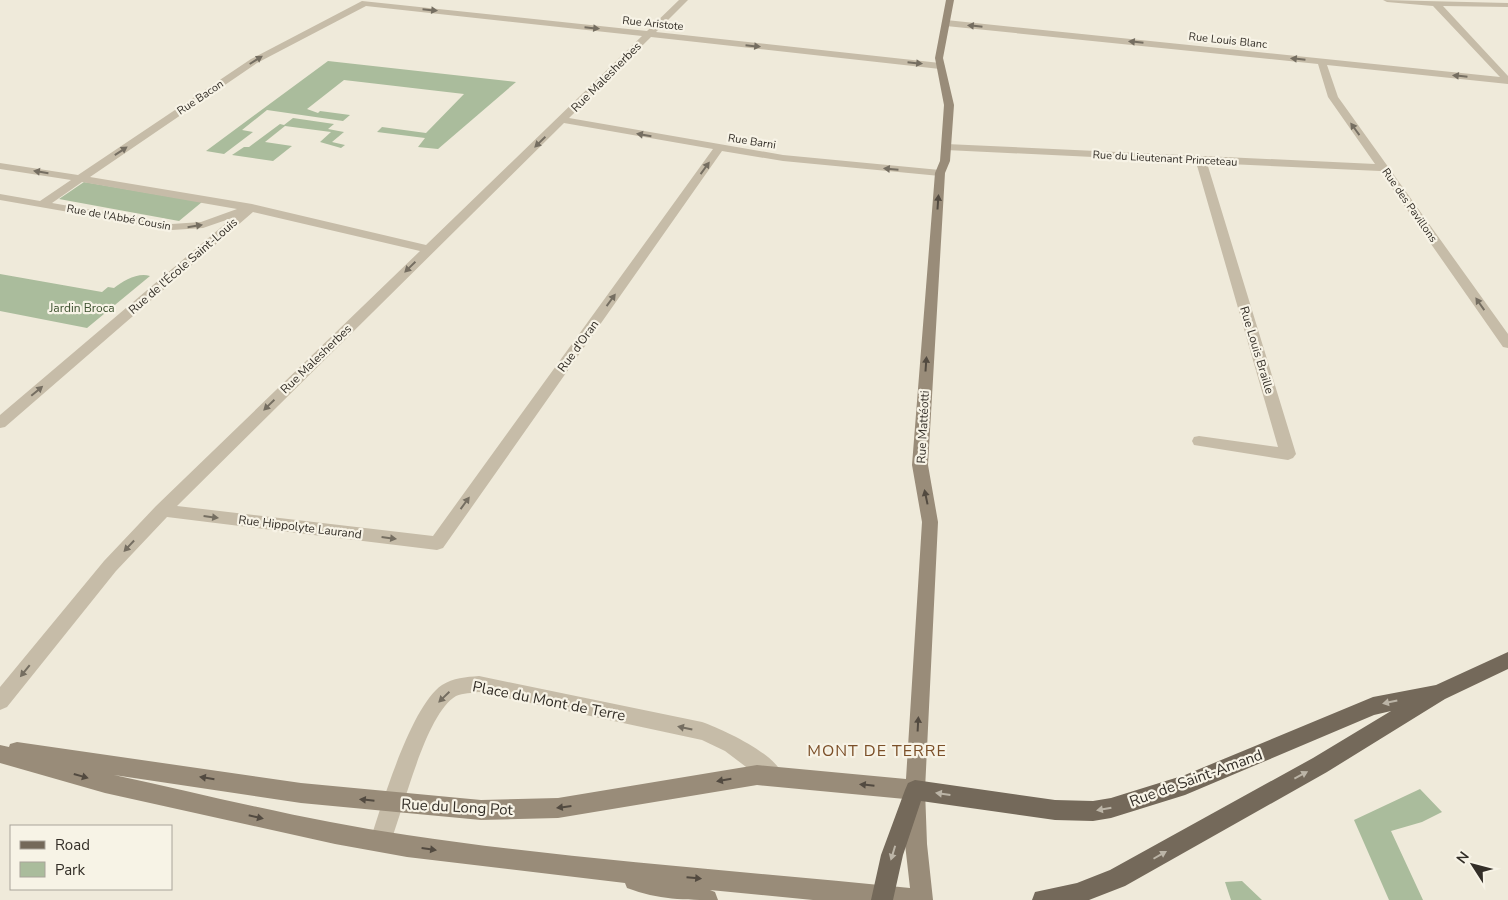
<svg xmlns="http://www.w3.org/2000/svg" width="1508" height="900" font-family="'Nunito Sans',sans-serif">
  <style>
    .green { fill: #aabc9c }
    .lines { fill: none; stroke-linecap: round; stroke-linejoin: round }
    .street { fill: #c6bca8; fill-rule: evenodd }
    .secondary { fill: #998c79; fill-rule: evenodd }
    .primary { fill: #74695a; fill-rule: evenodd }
    .oneway { fill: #756e61 }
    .oneway2 { fill: #524a40 }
    .oneway3 { fill: #bcb5a7 }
    .labels { text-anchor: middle; stroke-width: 4.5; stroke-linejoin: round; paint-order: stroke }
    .far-street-label { font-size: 11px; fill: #332e27; stroke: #f7f3e6 }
    .street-label { font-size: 12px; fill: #332e27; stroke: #f7f3e6 }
    .park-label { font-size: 12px; fill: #3b4f2d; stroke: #f7f3e6 }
    .near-street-label { font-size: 15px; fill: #332e27; stroke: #f7f3e6 }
    .near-neighbourhood-label { font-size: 16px; letter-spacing: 1px; fill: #7b4f28; stroke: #f7f3e6 }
  </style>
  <rect width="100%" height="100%" fill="#efeada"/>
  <path class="green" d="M328 61 516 82 438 149 418 147 425 138 377 132 382 127 426 133 464 94 344 80 307 109 318 113 320 111 350 115 343 121 267 110 242 130 253 132 224 154 206 151Z
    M293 118 334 124 328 129 344 132 332 142 345 145 341 148 320 142 331 132 285 126 265 142 292 146 273 161 232 155 244 147H249L280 124 284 125Z
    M84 182 202 202 179 221 59 199Z
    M0 274 102 292 108 287 114 288C123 281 138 272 150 276L87 328 0 311Z
    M1420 789 1442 812 1422 822 1391 831 1423 900H1389L1354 820Z
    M1242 881 1262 900H1231L1225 882Z"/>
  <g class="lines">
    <path class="street" d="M679 0H688L656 32 940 63 945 66 940 69 651 37 569 118 783 155 940 170 945 173 940 176 783 161 722 151 443 548 437 550 167 517 116 571 7 707 0 710V687L104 561 156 506 420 251 253 212 5 427 0 428V415L232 218 203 228 172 230 0 200V194L40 201 71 180 0 169V163L78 175 251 59 362 1 647 31ZM366 6 642 36 426 245 252 204 90 177 257 63ZM564 123 713 149 433 536 177 506ZM82 182 237 209 201 222 172 224 52 203Z
      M1383 0 1508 3V7L1443 6 1508 76V84L1327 65 1338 97 1508 334V348L1503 347 1380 171 1207 163 1296 454 1293 458 1288 460 1194 445 1192 441 1194 437 1199 436 1278 447 1196 162 946 150 941 147 946 144 1375 164 1328 97 1318 64 946 26 942 23 946 20 1500 77 1433 6 1387 2Z
      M479 676 702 722C724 730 774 753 783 775L780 782 773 785 766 782 725 751 702 740 479 692C472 693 463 693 456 696 424 715 403 814 388 848L381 852 374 848 370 841C382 804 411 706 442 685 453 678 466 677 479 676Z"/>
    <path class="secondary" d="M946 0H954L943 58 954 105 950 161 945 173 928 465 938 522 925 790 927 844 933 900H813L710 890 715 892 718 900C684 900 659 900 627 888L625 883 407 857 335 844 105 793 0 763V745L9 747 10 744 17 742 301 783 481 800 558 798 757 765 906 779 922 522 912 465 935 173 940 161 944 105 935 58ZM114 775 301 803 481 820 558 818 757 785 905 799V844L910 888C742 871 574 860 407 835 308 821 211 796 114 775Z"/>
    <path class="primary" d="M1508 652V669L1445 699 1327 772 1125 886 1089 900H1032L1035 892 1077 883 1110 870 1313 758 1391 711 1374 715 1185 795 1111 818 1093 821 1055 820 921 801 903 855 893 900H871L881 855 905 790 908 783 915 780 1055 800 1093 801 1111 798 1185 775 1373 697 1436 685Z"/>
  </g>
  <defs><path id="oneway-solid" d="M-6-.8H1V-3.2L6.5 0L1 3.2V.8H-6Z" transform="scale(1.25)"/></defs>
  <g class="oneway">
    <use href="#oneway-solid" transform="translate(430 10) rotate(6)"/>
    <use href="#oneway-solid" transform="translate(975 26) rotate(-174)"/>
    <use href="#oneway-solid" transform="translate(592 28) rotate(6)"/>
    <use href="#oneway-solid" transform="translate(1136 42) rotate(-174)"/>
    <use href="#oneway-solid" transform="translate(753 46) rotate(6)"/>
    <use href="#oneway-solid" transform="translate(1298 59) rotate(-174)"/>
    <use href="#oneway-solid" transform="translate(256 60) rotate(-32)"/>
    <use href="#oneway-solid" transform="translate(915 63) rotate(6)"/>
    <use href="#oneway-solid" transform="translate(1460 76) rotate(-174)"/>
    <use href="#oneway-solid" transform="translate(1355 129) rotate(-126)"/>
    <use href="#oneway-solid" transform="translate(644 135) rotate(-170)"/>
    <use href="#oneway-solid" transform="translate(540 142) rotate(136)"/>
    <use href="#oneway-solid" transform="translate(121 151) rotate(-34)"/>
    <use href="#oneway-solid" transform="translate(705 168) rotate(-54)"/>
    <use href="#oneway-solid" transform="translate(891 169) rotate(-175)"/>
    <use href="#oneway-solid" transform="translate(41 172) rotate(-171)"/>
    <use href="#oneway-solid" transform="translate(195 226) rotate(-9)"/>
    <use href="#oneway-solid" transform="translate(410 267) rotate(136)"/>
    <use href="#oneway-solid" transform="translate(611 300) rotate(-54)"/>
    <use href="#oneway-solid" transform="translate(1480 304) rotate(-125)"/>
    <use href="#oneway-solid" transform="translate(37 391) rotate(-40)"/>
    <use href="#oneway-solid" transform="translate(269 405) rotate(136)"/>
    <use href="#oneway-solid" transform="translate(465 503) rotate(-54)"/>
    <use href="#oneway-solid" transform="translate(211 517) rotate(7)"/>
    <use href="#oneway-solid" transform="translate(389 538) rotate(7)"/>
    <use href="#oneway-solid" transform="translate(129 546) rotate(133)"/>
    <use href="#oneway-solid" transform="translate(25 671) rotate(129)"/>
    <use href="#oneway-solid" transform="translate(444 697) rotate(136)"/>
    <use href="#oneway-solid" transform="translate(685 728) rotate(-168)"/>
  </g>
  <g class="oneway2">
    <use href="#oneway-solid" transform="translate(938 202) rotate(-86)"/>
    <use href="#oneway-solid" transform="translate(926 364) rotate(-86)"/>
    <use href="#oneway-solid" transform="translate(926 497) rotate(-102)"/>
    <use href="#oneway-solid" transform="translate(918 724) rotate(-87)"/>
    <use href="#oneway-solid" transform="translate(81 776) rotate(16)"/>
    <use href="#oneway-solid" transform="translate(207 778) rotate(-171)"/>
    <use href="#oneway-solid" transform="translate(724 780) rotate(170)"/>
    <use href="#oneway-solid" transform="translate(867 785) rotate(-174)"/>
    <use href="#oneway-solid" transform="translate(367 800) rotate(-174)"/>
    <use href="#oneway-solid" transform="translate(564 807) rotate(173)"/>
    <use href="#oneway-solid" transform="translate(256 817) rotate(13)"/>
    <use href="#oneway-solid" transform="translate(429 849) rotate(8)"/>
    <use href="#oneway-solid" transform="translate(694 878) rotate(5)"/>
  </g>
  <g class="oneway3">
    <use href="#oneway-solid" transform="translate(1390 702) rotate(168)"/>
    <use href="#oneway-solid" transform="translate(1301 775) rotate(-28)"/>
    <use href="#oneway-solid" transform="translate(943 794) rotate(-172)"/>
    <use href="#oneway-solid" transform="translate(1104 809) rotate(170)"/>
    <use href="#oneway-solid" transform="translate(893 853) rotate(107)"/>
    <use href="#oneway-solid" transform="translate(1160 855) rotate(-30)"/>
  </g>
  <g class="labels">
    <g class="far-street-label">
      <text transform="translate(653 23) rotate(6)" y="4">Rue Aristote</text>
      <text transform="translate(1228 40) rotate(6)" y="4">Rue Louis Blanc</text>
      <text transform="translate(200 97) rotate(-34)" y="4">Rue Bacon</text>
      <text transform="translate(752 141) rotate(9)" y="4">Rue Barni</text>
      <text transform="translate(1165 158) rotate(3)" y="4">Rue du Lieutenant Princeteau</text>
      <text transform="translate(1410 205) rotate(55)" y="4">Rue des Pavillons</text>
      <text transform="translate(119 217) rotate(10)" y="4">Rue de l'Abbé Cousin</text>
    </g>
    <g class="street-label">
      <text transform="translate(606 77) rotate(-45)" y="4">Rue Malesherbes</text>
      <text transform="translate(183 266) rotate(-41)" y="4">Rue de l'École Saint-Louis</text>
      <text transform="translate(578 346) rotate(-54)" y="4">Rue d'Oran</text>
      <text transform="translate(1257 350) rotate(73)" y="4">Rue Louis Braille</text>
      <text transform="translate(316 359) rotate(-44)" y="4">Rue Malesherbes</text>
      <text transform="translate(923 427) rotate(-87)" y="4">Rue Mattéotti</text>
      <text transform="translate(300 527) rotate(7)" y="4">Rue Hippolyte Laurand</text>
    </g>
    <g class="park-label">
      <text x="82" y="312">Jardin Broca</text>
    </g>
    <g class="near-street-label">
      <text transform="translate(549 701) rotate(11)" y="5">Place du Mont de Terre</text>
      <text transform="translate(1196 778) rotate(-20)" y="5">Rue de Saint-Amand</text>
      <text transform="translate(457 807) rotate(3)" y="5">Rue du Long Pot</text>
    </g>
    <g class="near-neighbourhood-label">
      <text x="877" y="756">MONT DE TERRE</text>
    </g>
  </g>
  <rect x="10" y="825" width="162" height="65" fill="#f7f3e6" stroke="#a9a49a"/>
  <rect x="20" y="841" width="25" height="8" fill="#74695a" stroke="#a9a49a"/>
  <text x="55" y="850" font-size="15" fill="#332e27">Road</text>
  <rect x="20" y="862" width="25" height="15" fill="#aabc9c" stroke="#a9a49a"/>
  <text x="55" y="875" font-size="15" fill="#332e27">Park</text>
  <g transform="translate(1473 865) rotate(306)" stroke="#f7f3e6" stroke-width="4" paint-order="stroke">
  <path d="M0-4L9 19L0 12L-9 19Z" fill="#332e27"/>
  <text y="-8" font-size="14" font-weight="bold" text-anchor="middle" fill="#332e27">N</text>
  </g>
</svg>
